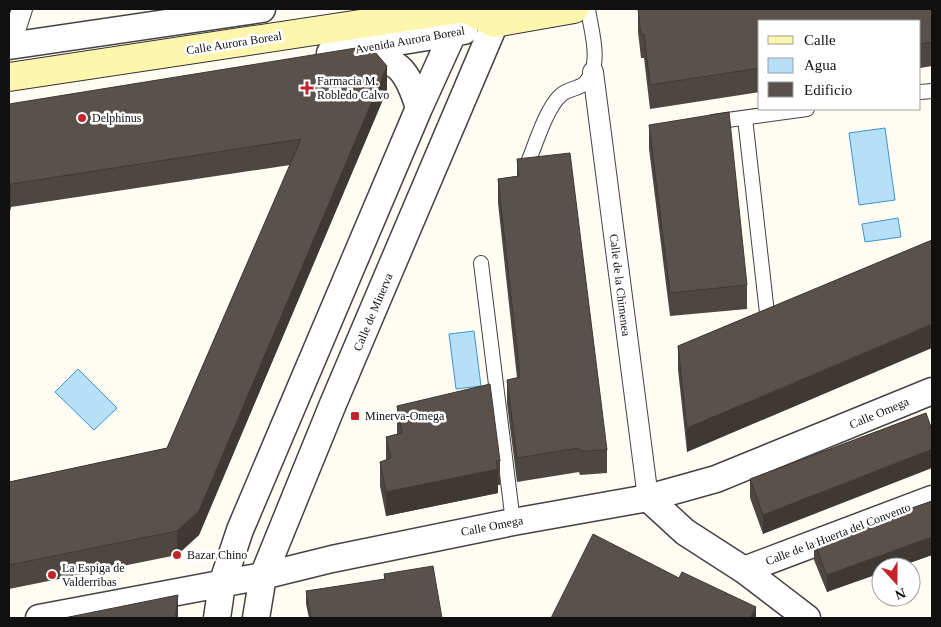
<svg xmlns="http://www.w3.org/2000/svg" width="941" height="627" font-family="Georgia,serif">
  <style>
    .water { fill: #b6dff8; stroke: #3b95d1 }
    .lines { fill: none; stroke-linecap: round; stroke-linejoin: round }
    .service-casing { stroke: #434343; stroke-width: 16 }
    .pedestrian-casing { stroke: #434343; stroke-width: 22 }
    .minor-casing { stroke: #434343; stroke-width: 29 }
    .secondary-casing { stroke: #323232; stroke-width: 30 }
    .service { stroke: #fff; stroke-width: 14 }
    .pedestrian { stroke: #fff; stroke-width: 20 }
    .minor { stroke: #fff; stroke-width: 26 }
    .secondary { stroke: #fff6ae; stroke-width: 28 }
    .wall { fill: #4d4641 }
    .shaded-wall { fill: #3e3935 }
    .building { fill: #59514c; stroke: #3e3935 }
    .poi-dot { fill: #c5232a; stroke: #fff; stroke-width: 2 }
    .labels { text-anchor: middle; stroke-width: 5; stroke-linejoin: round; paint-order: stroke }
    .street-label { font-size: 12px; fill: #101010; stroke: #fff }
    .poi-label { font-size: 12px; fill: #101010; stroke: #fff; text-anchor: start }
  </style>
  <rect width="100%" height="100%" fill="#fffdf3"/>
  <path class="water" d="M885 128 895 200 859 205 849 133Z
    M898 218 901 237 865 242 862 224Z
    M474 331 481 386 456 389 449 334Z
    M78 369 117 408 94 430 55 392Z"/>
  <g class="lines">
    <defs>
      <path id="service" d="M920 92 932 91
        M745 118 767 313
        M713 122 807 109
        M527 165C535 146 546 108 561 95 567 89 579 89 585 83 603 65 591 31 588 9
        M481 263 513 522"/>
      <path id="pedestrian" d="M10 46 22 9
        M593 72 648 498"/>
      <path id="minor" d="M9 46 262 9
        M330 53 464 31
        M356 55C398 57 407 69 419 108
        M648 498 685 532 744 570 807 618
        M744 570 932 499
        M39 618 263 576 332 559 513 522 648 498 716 479 932 391
        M217 618 222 584 240 530 419 108 464 9
        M256 618 263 576 333 404 501 9"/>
      <path id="secondary" d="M466 9 494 23 574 9
        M9 77 460 9"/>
    </defs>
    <use href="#service" class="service-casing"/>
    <use href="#pedestrian" class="pedestrian-casing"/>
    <use href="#minor" class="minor-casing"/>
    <use href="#secondary" class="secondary-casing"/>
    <use href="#service" class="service"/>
    <use href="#pedestrian" class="pedestrian"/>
    <use href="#minor" class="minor"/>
    <use href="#secondary" class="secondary"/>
  </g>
  <path class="wall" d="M638 9H932V66L920 68V21H760V92L650 109 644 58H641L638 32Z
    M387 90 199 535 177 555 9 589V482L167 448 290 165 11 207 9 214V104Z
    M649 125 747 285V309L670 316 649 149Z
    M517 159 607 450V473L580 475 579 472 517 482 507 404V380L517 378 498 203V179L517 176Z
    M932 240 687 452 678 370V346Z
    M397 406 500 461V485H498V493L386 516 380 486V462L386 460V437L397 434Z
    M926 413 763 534 750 498V479Z
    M932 501V555L898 567H881L827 592 814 560V542Z
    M384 574 442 618H309L306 604V591L384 579Z"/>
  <path class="shaded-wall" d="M387 66V90L199 535 177 555V531Z
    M11 184V207L9 214V190Z
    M932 324V348L687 452V428Z
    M932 449V468L763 534V515Z
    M498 469V493L386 516V492Z
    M932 537V555L898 567H881V573L827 592V575Z
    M178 595V618H175Z
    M756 607V618H750Z"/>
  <path class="building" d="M638 9H932V42L920 44V21H760V68L650 85 644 34 641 35Z
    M362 47 375 52 387 66 199 511 177 531 9 565V482L167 448 301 139 11 184 9 190V104Z
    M729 112 747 285 670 293 649 125Z
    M570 153 607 450 580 451 579 448 517 458 507 380 520 377 498 179 519 176 517 159Z
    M932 240V324L687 428 678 346Z
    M490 384 500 461H496L498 469 386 492 380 462 391 458 386 437 402 433 397 406Z
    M926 413 932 430V449L763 515 750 479Z
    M932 501V537L827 575 814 542Z
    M593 534 679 578 682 572 756 607 750 618H551Z
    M433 566 442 618H311L306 591 385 579 384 574Z
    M178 595 175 618H64Z"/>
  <g class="poi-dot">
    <path d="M304.5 80.5h5v5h5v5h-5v5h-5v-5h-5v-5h5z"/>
    <circle cx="82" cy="118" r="5"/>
    <rect x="350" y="411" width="10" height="10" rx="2.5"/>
    <circle cx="177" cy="555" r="5"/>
    <circle cx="52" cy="575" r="5"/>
  </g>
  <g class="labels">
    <g class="street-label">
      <text transform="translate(410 40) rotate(-10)" y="4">Avenida Aurora Boreal</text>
      <text transform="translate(234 43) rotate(-9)" y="4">Calle Aurora Boreal</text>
      <text transform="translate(620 285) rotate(83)" y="4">Calle de la Chimenea</text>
      <text transform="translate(373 312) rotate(-67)" y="4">Calle de Minerva</text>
      <text transform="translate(879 413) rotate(-23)" y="4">Calle Omega</text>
      <text transform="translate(492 526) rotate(-11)" y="4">Calle Omega</text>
      <text transform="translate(838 534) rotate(-21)" y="4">Calle de la Huerta del Convento</text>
    </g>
    <g class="poi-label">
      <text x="317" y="85">Farmacia M.<tspan x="317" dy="14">Robledo Calvo</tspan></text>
      <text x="92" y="122">Delphinus</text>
      <text x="365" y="420">Minerva-Omega</text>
      <text x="187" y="559">Bazar Chino</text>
      <text x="62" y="572">La Espiga de<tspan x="62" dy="14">Valderribas</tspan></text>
    </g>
  </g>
  <rect width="941" height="627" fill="none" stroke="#101010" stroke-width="20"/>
  <rect x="758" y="20" width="162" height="90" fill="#ffffff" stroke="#9f9f9f"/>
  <rect x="768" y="36" width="25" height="8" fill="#fff6ae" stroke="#9f9f9f"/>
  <text x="804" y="45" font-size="15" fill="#101010">Calle</text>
  <rect x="768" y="58" width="25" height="15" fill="#b6dff8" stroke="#9f9f9f"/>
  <text x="804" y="70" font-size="15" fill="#101010">Agua</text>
  <rect x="768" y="82" width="25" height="15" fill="#59514c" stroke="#9f9f9f"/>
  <text x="804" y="95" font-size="15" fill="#101010">Edificio</text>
  <g transform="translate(896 582) rotate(159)"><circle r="24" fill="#ffffff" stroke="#9f9f9f"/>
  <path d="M0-4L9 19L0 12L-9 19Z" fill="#c5232a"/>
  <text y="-8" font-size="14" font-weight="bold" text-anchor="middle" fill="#101010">N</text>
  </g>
</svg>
